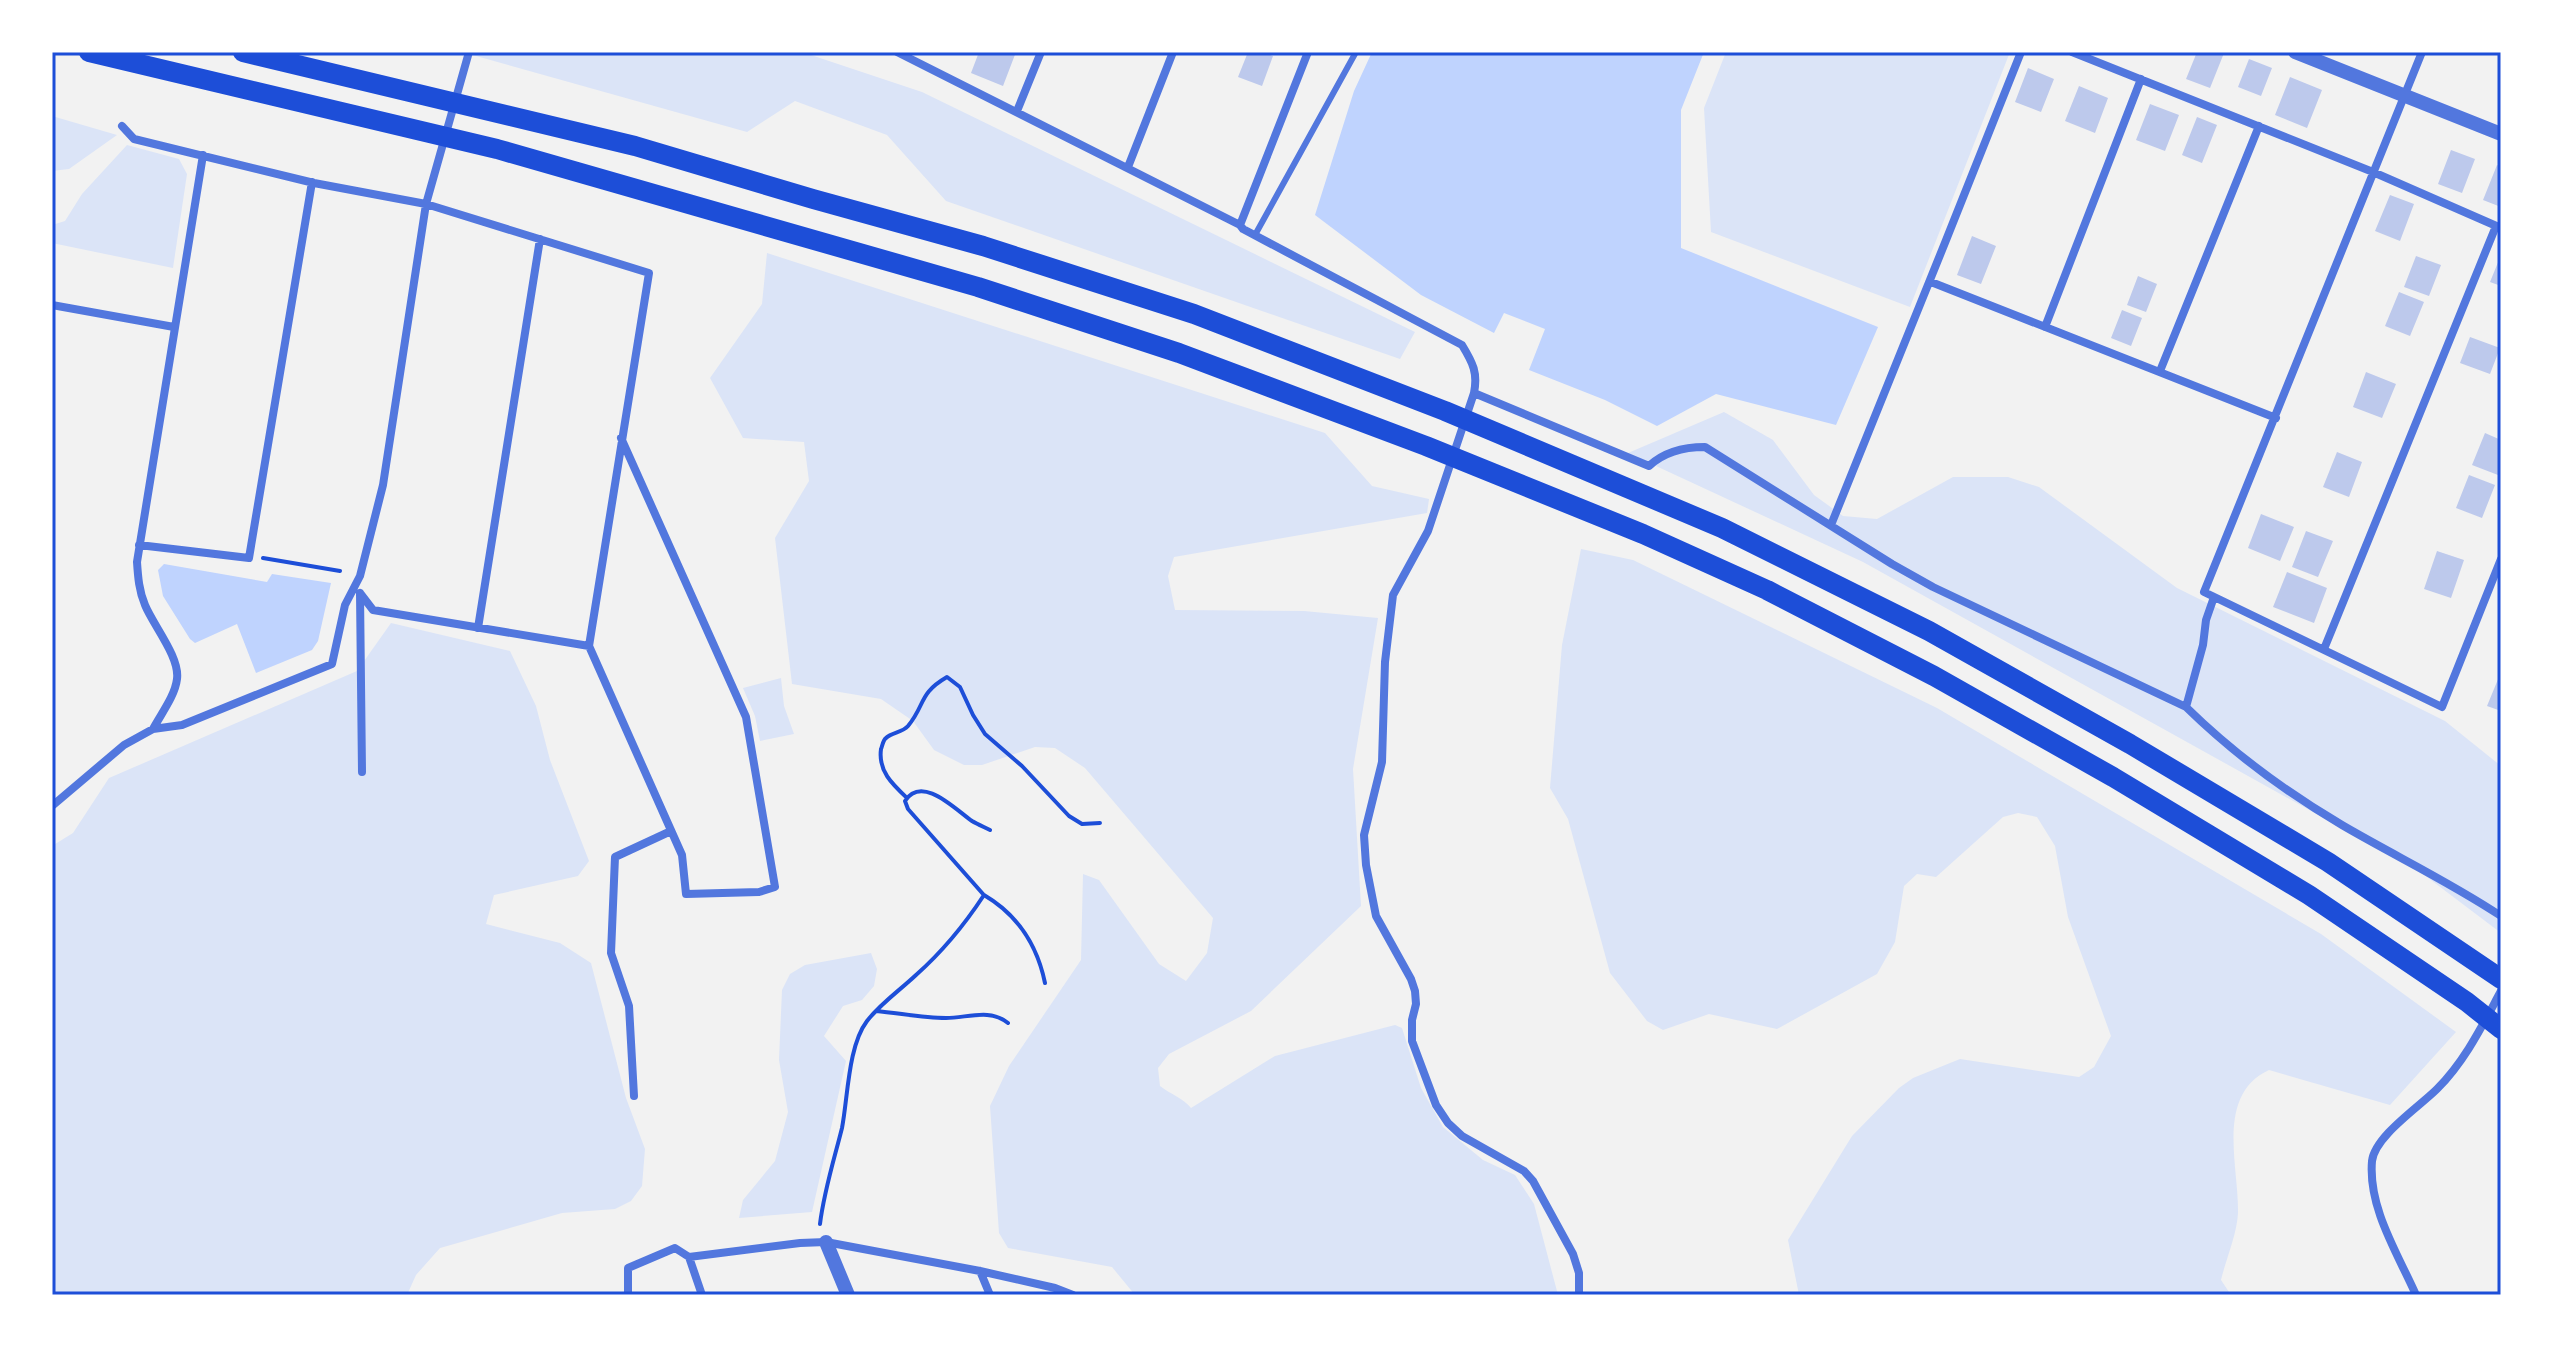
<svg xmlns="http://www.w3.org/2000/svg" width="2553" height="1347" font-family="'Open Sans',sans-serif">
  <style>
    .green { fill: #dbe4f7 }
    .water { fill: #bfd3fe }
    .building { fill: #bdc9ec }
    .lines { fill: none; stroke-linecap: round; stroke-linejoin: round }
    .path { stroke: #1d4ed8; stroke-width: 4 }
    .service { stroke: #5277de; stroke-width: 6 }
    .minor { stroke: #5277de; stroke-width: 8 }
    .tertiary { stroke: #5277de; stroke-width: 14 }
    .motorway { stroke: #1d4ed8; stroke-width: 20 }
    .neatline { fill: none; stroke: #1d4ed8; stroke-width: 3 }
  </style>
  <rect width="100%" height="100%" fill="#f2f2f2"/>
  <path class="green" d="M462 52H802L922 92 1415 332 1400 359 946 201 887 135 795 101 747 132Z
    M1726 52H2010L1910 307 1711 232 1704 108Z
    M52 116 117 135 69 169 52 171Z
    M127 145 179 159 187 174 173 268 52 243V225L65 221 82 194Z
    M767 253 1325 433 1372 486 1429 499 1427 513 1174 557 1168 576 1175 610 1304 611 1378 618 1353 769 1361 906 1251 1011 1169 1054 1158 1068 1160 1086C1170 1094 1183 1098 1191 1108L1275 1056 1395 1025 1402 1028 1421 1088 1443 1127 1483 1160 1515 1175 1534 1204 1558 1295H1135L1112 1267 1008 1248 999 1233 990 1106 1009 1066 1081 960 1083 874 1099 880 1159 964 1186 981 1207 953 1213 918 1085 768 1055 748 1035 747 982 765H964L934 750 913 721 881 699 792 684 775 538 809 481 804 442 743 438 710 378 762 304Z
    M1724 412 1773 440 1814 495 1843 516 1877 519 1953 477H2008L2039 487 2177 588 2445 721 2501 766V933L2419 871 1863 562 1628 453Z
    M1581 549 1633 560 1937 708 2321 934 2456 1032 2390 1105 2269 1070C2215 1095 2239 1166 2238 1213 2237 1234 2226 1259 2221 1280L2231 1295H1799L1788 1240 1852 1136 1899 1088 1913 1078 1960 1059 2079 1077 2094 1067 2111 1036 2068 917 2055 846 2037 817 2018 813 2003 817 1936 877 1917 874 1904 886 1895 942 1877 974 1777 1029 1709 1014 1663 1030 1647 1021 1610 973 1568 819 1550 788 1562 645Z
    M391 623 510 651 536 706 550 760 589 861 578 876 494 895 486 924 560 943 591 963 626 1098 645 1149 642 1186 631 1201 615 1209 562 1213 440 1248 416 1275 407 1295H52V846L73 833 109 778 357 671Z
    M781 678 784 706 794 734 760 741 755 716 743 688Z
    M871 953 877 969 874 986 862 1000 843 1006 824 1036 846 1061 812 1212 739 1218 743 1200 775 1161 788 1112 779 1060 782 990 790 974 805 965Z"/>
  <path class="water" d="M1372 52H1704L1681 110V248L1878 327 1836 425 1716 394 1657 426 1605 400 1529 370 1545 329 1504 313 1494 333 1421 295 1315 215 1354 91Z
    M164 564 267 582 272 574 331 583 318 641 312 650 256 673 237 624 195 643 190 639 163 596 158 570Z"/>
  <path class="building" d="M979 52H1016L1003 86 971 73Z
    M1248 52H1262L1273 56 1262 86 1238 77Z
    M2197 52 2224 53 2210 88 2186 79Z
    M2249 59 2272 68 2261 96 2238 87Z
    M2028 68 2054 79 2041 112 2015 102Z
    M2290 77 2322 90 2307 128 2275 115Z
    M2079 86 2108 98 2095 133 2065 121Z
    M2150 104 2179 115 2165 151 2136 140Z
    M2197 117 2217 125 2202 163 2182 155Z
    M2451 150 2475 159 2462 193 2438 184Z
    M2497 165 2501 167V207L2483 200Z
    M2390 195 2414 204 2400 241 2375 231Z
    M1972 236 1996 246 1981 284 1957 275Z
    M2501 255V286L2490 282Z
    M2416 256 2441 265 2429 296 2404 287Z
    M2138 276 2157 284 2146 312 2127 305Z
    M2399 292 2424 302 2410 336 2385 326Z
    M2122 310 2142 318 2131 346 2111 338Z
    M2470 337 2500 348 2490 374 2460 363Z
    M2366 372 2396 384 2382 418 2353 407Z
    M2485 433 2501 440V468L2498 475 2472 465Z
    M2337 452 2362 462 2349 497 2323 487Z
    M2469 475 2495 485 2482 518 2456 508Z
    M2261 514 2294 527 2280 561 2248 548Z
    M2306 531 2333 541 2318 577 2292 567Z
    M2437 551 2464 560 2451 598 2424 589Z
    M2287 572 2327 588 2314 623 2273 607Z
    M2501 672V711L2487 706Z"/>
  <g class="lines">
    <path class="path" d="M263 558 340 571
      M907 798C892 784 878 771 881 749 882 747 883 740 886 738 892 732 902 733 908 726 926 704 918 694 947 677L960 687 973 715 985 734 1022 766 1069 816 1082 824 1100 823
      M983 894 908 809 905 801C922 774 956 810 972 821 977 824 984 827 990 830
      M876 1011C899 1013 923 1018 946 1018 967 1018 990 1008 1008 1023
      M820 1224C824 1191 834 1160 842 1128 848 1097 848 1046 867 1021 881 1003 899 991 916 975 942 952 965 924 984 895 1018 915 1037 944 1045 983"/>
    <path class="service" d="M1255 235 1356 52"/>
    <path class="minor" d="M897 52 1240 225 1308 52
      M2072 52 2373 172 2501 228
      M2422 52 2204 592 2442 707 2501 559
      M1017 111 1041 52
      M122 126 134 139 314 183 426 204 649 273 589 646 682 855 686 894 759 892 775 887 746 717 621 438
      M1128 167 1173 52
      M1240 225 1243 229 1462 345C1473 363 1478 373 1474 393L1649 466C1664 452 1685 447 1705 447L1892 564 1933 587 2186 707C2232 752 2286 792 2342 825 2395 856 2450 882 2501 916
      M1931 282 2276 418
      M52 305 174 327
      M2045 327 2141 79
      M2160 371 2259 126
      M1474 393 1428 531 1393 595 1385 662 1382 762 1364 835 1366 865 1376 916 1411 979 1415 991 1416 1004 1412 1020V1041L1436 1105 1448 1123 1462 1136 1524 1171 1533 1181 1573 1254 1579 1273V1295
      M1831 525C1894 368 1959 210 2021 52
      M139 545 249 558 312 182
      M360 593 373 610 589 646
      M360 593 362 772
      M478 628 540 239
      M2324 649 2496 226
      M2186 707 2203 645 2206 620 2214 597
      M153 729C161 714 175 696 177 679 180 657 153 625 145 605 139 591 138 577 137 562L203 155
      M52 806 124 745 153 729 182 725 332 664 345 605 360 576 383 485 426 204 469 52
      M634 1096 629 1006 611 953 615 857 671 831
      M689 1257 800 1243 826 1242 980 1271 1055 1288 1073 1295
      M980 1271 990 1295
      M628 1295V1268L675 1248 689 1257 702 1295
      M2416 1295C2398 1254 2368 1208 2372 1161 2375 1136 2419 1107 2437 1089 2465 1061 2482 1026 2501 991"/>
    <path class="tertiary" d="M2295 52 2501 134
      M826 1242 848 1295"/>
    <path class="motorway" d="M89 52 497 149 978 287 1179 353 1426 446 1643 534 1767 590 1934 676 2113 777 2309 895 2467 1002 2501 1029
      M243 52 635 146 813 199 983 246 1194 314 1445 411 1722 528 1929 631 2130 744 2328 862 2501 979"/>
  </g>
  <rect width="2553" height="1347" fill="none" stroke="#ffffff" stroke-width="108"/>
  <rect x="54" y="54" width="2445" height="1239" class="neatline"/>
</svg>
